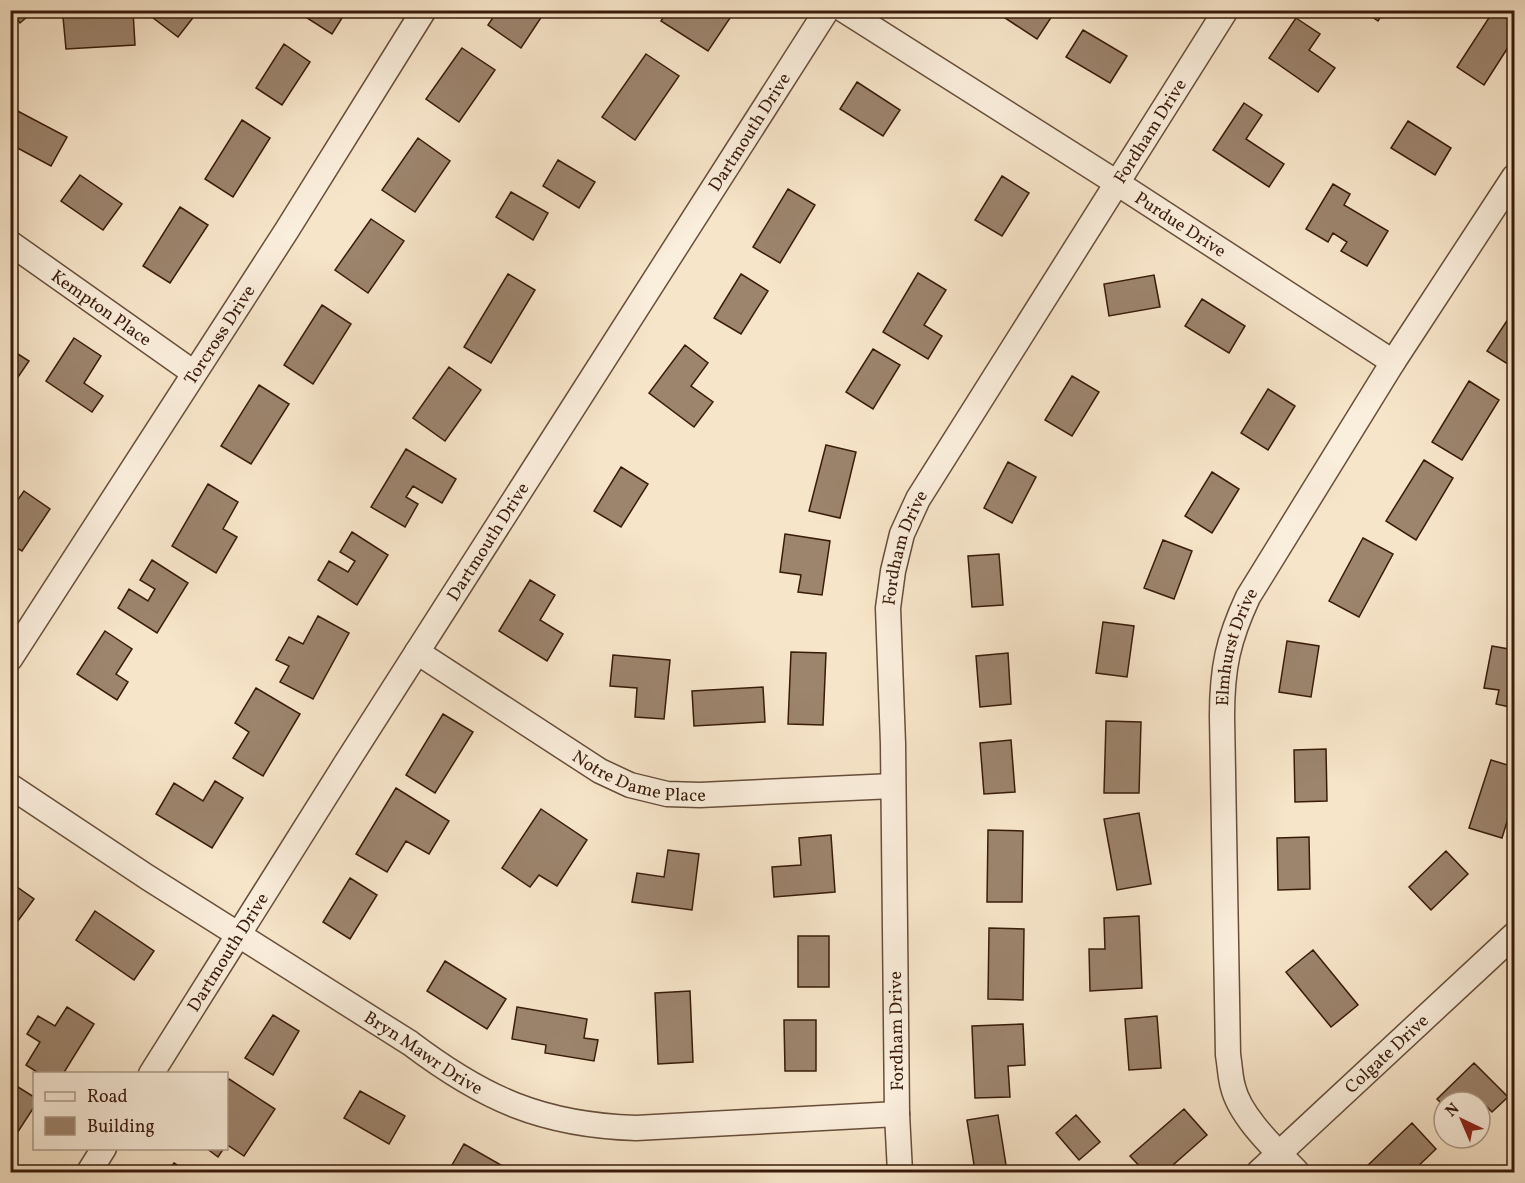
<svg xmlns="http://www.w3.org/2000/svg" width="1525" height="1183" font-family="Vollkorn,serif">
  <style>
    .building { fill: #9c846d; stroke: #391b0a; stroke-width: 1.5 }
    .lines { fill: none; stroke-linecap: round; stroke-linejoin: round }
    .minor-casing { stroke: #684e3a; stroke-width: 27 }
    .minor { stroke: #faeedc; stroke-width: 24 }
    .labels { text-anchor: middle; stroke-width: 4.5; stroke-linejoin: round; paint-order: stroke }
    .street-label { font-size: 18px; fill: #391b0a; stroke: #faeedc }
  </style>
  <rect width="100%" height="100%" fill="#f7e5c9"/>
  <filter id="stains"><feTurbulence type="fractalNoise" baseFrequency=".00333" numOctaves="4"/><feColorMatrix values="0 0 0 0 .2 0 0 0 0 .09 0 0 0 0 .02 0 0 0 .5 -.17"/></filter>
  <radialGradient id="worn" r=".72"><stop offset=".6" stop-color="#630" stop-opacity="0"/><stop offset="1" stop-color="#630" stop-opacity=".3"/></radialGradient>
  <path class="building" d="M11 10H35L20 23Z
    M157 10H199L178 37 152 17Z
    M308 10H347L332 34 304 16Z
    M498 10H546L521 48 488 25Z
    M668 10H725L732 15 708 51 661 21Z
    M993 10H1056L1037 39Z
    M1362 10H1385L1378 21Z
    M1494 10 1514 23V38L1484 85 1457 67Z
    M133 11 135 45 66 49 63 17Z
    M1296 18 1320 34 1309 50 1335 68 1318 92 1269 58Z
    M1083 30 1127 56 1110 83 1066 57Z
    M284 44 310 62 282 105 256 88Z
    M462 48 495 70 459 122 426 99Z
    M646 54 679 76 635 140 602 117Z
    M857 82 900 110 883 136 840 109Z
    M1244 103 1262 115 1246 139 1284 164 1269 187 1213 150Z
    M10 107 67 137 51 166 10 144Z
    M242 120 270 138 233 197 205 179Z
    M1408 121 1451 148 1435 175 1391 148Z
    M418 138 450 161 415 212 382 190Z
    M558 160 595 182 579 208 543 186Z
    M80 175 122 204 103 230 61 201Z
    M1002 176 1029 193 1002 236 975 220Z
    M1333 184 1350 194 1344 205 1388 231 1367 266 1341 251 1347 242 1333 233 1328 242 1306 229Z
    M788 189 815 205 780 263 753 247Z
    M511 192 548 213 533 240 496 217Z
    M180 207 208 225 170 283 143 266Z
    M371 219 404 241 368 293 335 270Z
    M918 273 946 290 924 325 942 336 928 359 883 332Z
    M508 274 535 290 491 363 464 347Z
    M741 274 768 291 741 334 714 318Z
    M1154 275 1160 307 1109 316 1104 284Z
    M1202 299 1245 326 1229 353 1185 326Z
    M322 305 351 324 313 384 284 365Z
    M1514 310V368L1487 351Z
    M10 313 17 317 10 326Z
    M74 338 101 356 84 383 103 396 92 412 46 381Z
    M685 345 708 363 691 386 713 402 694 427 649 393Z
    M10 349 29 361 14 383 10 382Z
    M873 349 900 365 873 409 846 392Z
    M449 367 481 390 445 441 413 418Z
    M1072 376 1099 392 1072 436 1045 420Z
    M1469 381 1499 400 1462 460 1432 442Z
    M259 385 289 404 251 464 221 446Z
    M1268 389 1295 406 1268 450 1241 433Z
    M826 445 856 452 840 518 809 511Z
    M406 449 456 479 442 503 413 486 406 497 418 504 405 527 371 507Z
    M1424 460 1453 478 1416 540 1386 521Z
    M1008 462 1036 477 1012 523 984 508Z
    M621 467 648 484 621 527 594 511Z
    M1212 472 1239 489 1212 533 1185 516Z
    M208 484 238 502 223 529 237 537 216 573 172 546Z
    M24 491 50 509 22 551 10 544V511Z
    M352 532 388 555 357 605 318 580 329 561 348 572 355 561 340 552Z
    M785 534 830 541 822 595 798 592 801 575 780 572Z
    M1363 538 1393 554 1359 617 1329 601Z
    M1163 540 1192 551 1174 599 1144 588Z
    M999 554 1003 605 972 607 968 556Z
    M152 560 188 583 157 633 118 608 129 589 148 601 155 589 140 580Z
    M530 580 555 595 540 620 563 634 547 661 499 631Z
    M318 616 349 633 313 699 280 682 289 666 276 660 289 637 303 644Z
    M1103 622 1134 626 1127 677 1096 673Z
    M105 631 132 649 116 674 128 682 117 700 77 674Z
    M1287 641 1319 646 1311 697 1279 692Z
    M1492 646 1514 650V708L1496 704 1499 690 1484 688Z
    M791 652 826 653 823 725 788 724Z
    M1008 653 1011 704 980 707 976 656Z
    M613 655 670 660 664 719 635 717 637 688 610 686Z
    M763 687 765 722 694 726 692 691Z
    M256 688 300 714 263 776 233 758 249 732 235 723Z
    M443 714 473 732 435 793 406 775Z
    M1106 721 1141 722 1139 793H1104Z
    M1011 740 1015 792 984 794 980 743Z
    M1326 749 1327 801 1295 802 1294 750Z
    M1491 760 1514 767V799L1502 838 1469 828Z
    M215 781 243 798 212 848 156 814 174 783 203 801Z
    M396 788 449 821 429 854 406 841 387 872 356 854Z
    M541 809 587 840 557 886 539 875 530 887 502 868Z
    M1139 813 1151 884 1117 890 1104 819Z
    M988 830 1023 831 1022 902H987Z
    M831 835 835 892 774 897 772 867 801 865 799 838Z
    M1309 837 1310 889 1278 890 1277 838Z
    M668 850 699 854 692 910 632 902 637 873 664 877Z
    M1446 851 1468 874 1431 910 1409 887Z
    M350 878 377 895 350 939 323 922Z
    M10 882 34 899 15 925 10 921Z
    M95 911 154 951 134 980 76 940Z
    M1139 916 1142 988 1090 991 1089 949H1105L1104 918Z
    M989 928 1024 929 1023 1000 988 999Z
    M798 936H829V987H798Z
    M1313 950 1358 1005 1331 1027 1286 972Z
    M445 961 506 999 487 1029 427 991Z
    M690 991 693 1062 658 1064 655 993Z
    M67 1007 94 1024 63 1074H40L26 1065 40 1042 27 1034 38 1016 55 1026Z
    M517 1007 587 1019 584 1038 598 1040 594 1061 545 1053 546 1045 512 1039Z
    M273 1015 299 1031 273 1075 245 1058Z
    M1157 1016 1161 1068 1129 1070 1125 1019Z
    M784 1020H816V1071H785Z
    M1023 1024 1025 1065 1008 1066 1010 1097 975 1098 972 1026Z
    M1474 1063 1508 1097 1492 1112 1482 1102 1480 1103 1444 1102V1106L1437 1099Z
    M229 1079 275 1109 244 1156 226 1144V1083Z
    M10 1082 34 1097V1107L10 1144Z
    M360 1091 405 1116 389 1144 344 1118Z
    M1184 1109 1207 1135 1165 1172H1145L1130 1156Z
    M998 1115 1006 1165 975 1171 967 1120Z
    M1076 1115 1100 1142 1079 1160 1056 1133Z
    M1412 1123 1436 1149 1412 1172H1369L1365 1168Z
    M464 1144 508 1169 506 1172H448Z
    M206 1148H224L218 1157Z
    M174 1163 188 1172H167Z"/>
  <g class="lines">
    <defs>
      <g id="minor">
        <path id="s1" d="M844 10 1117 183 1393 362"/>
        <path id="s2" d="M10 243 194 373"/>
        <path id="s3" d="M417 652 600 771 630 785 667 794 700 795 893 786"/>
        <path id="s4" d="M10 659 287 230 424 10"/>
        <path id="s5" d="M10 786 147 877 410 1043C484 1099 542 1125 636 1128L897 1114"/>
        <path id="s6" d="M151 1074 345 765 827 10"/>
        <path d="M89 1172 104 1148"/>
        <path id="s7" d="M900 1172 897 1114 893 744 888 608 893 571 902 534 918 499 1226 10"/>
        <path id="s8" d="M1259 1172 1514 935"/>
        <path id="s9" d="M1297 1172C1276 1150 1240 1117 1233 1087 1230 1077 1230 1066 1228 1055L1222 716C1222 668 1228 640 1248 597L1393 362 1514 177"/>
      </g>
    </defs>
    <use href="#minor" class="minor-casing"/>
    <use href="#minor" class="minor"/>
  </g>
  <g class="labels">
    <g class="street-label">
      <text dy="6" stroke="none"><textPath href="#s7" startOffset="1113">Fordham Drive</textPath></text>
      <text dy="6" stroke="none"><textPath href="#s6" startOffset="1116">Dartmouth Drive</textPath></text>
      <text dy="6" stroke="none"><textPath href="#s1" startOffset="399">Purdue Drive</textPath></text>
      <text dy="6" stroke="none"><textPath href="#s2" startOffset="112">Kempton Place</textPath></text>
      <text dy="6" stroke="none"><textPath href="#s4" startOffset="386">Torcross Drive</textPath></text>
      <text dy="6" stroke="none"><textPath href="#s6" startOffset="630">Dartmouth Drive</textPath></text>
      <text dy="6" stroke="none"><textPath href="#s7" startOffset="627">Fordham Drive</textPath></text>
      <text dy="6" stroke="none"><textPath href="#s9" startOffset="550">Elmhurst Drive</textPath></text>
      <text dy="6" stroke="none"><textPath href="#s3" startOffset="258">Notre Dame Place</textPath></text>
      <text dy="6" stroke="none"><textPath href="#s6" startOffset="144">Dartmouth Drive</textPath></text>
      <text transform="translate(896 1031) rotate(-91)" y="6">Fordham Drive</text>
      <text dy="6" stroke="none"><textPath href="#s5" startOffset="492">Bryn Mawr Drive</textPath></text>
      <text dy="6" stroke="none"><textPath href="#s8" startOffset="174">Colgate Drive</textPath></text>
    </g>
  </g>
  <rect width="1525" height="1183" fill="none" stroke="#f7e5c9" stroke-width="36"/>
  <rect x="12" y="12" width="1501" height="1159" fill="none" stroke="#391b0a" stroke-width="3"/>
  <rect x="18" y="18" width="1489" height="1147" fill="none" stroke="#391b0a" stroke-width="1.5"/>
  <rect x="33" y="1072" width="195" height="78" fill="#faeedc" stroke="#ad9a88" stroke-width="1.5"/>
  <rect x="45" y="1092" width="30" height="9" fill="#faeedc" stroke="#ad9a88" stroke-width="1.5"/>
  <text x="87" y="1102" font-size="18" fill="#391b0a">Road</text>
  <rect x="45" y="1117" width="30" height="18" fill="#9c846d" stroke="#ad9a88" stroke-width="1.5"/>
  <text x="87" y="1132" font-size="18" fill="#391b0a">Building</text>
  <g transform="translate(1462 1120) rotate(316)"><circle r="28" fill="#faeedc" stroke="#ad9a88" stroke-width="1.5"/>
  <path d="M0-4.5L10 22L0 15L-10 22Z" fill="#8f2418"/>
  <text y="-9" font-size="16" font-weight="bold" text-anchor="middle" fill="#391b0a">N</text>
  </g>
  <rect width="100%" height="100%" filter="url(#stains)"/>
  <rect width="100%" height="100%" fill="url(#worn)"/>
</svg>
